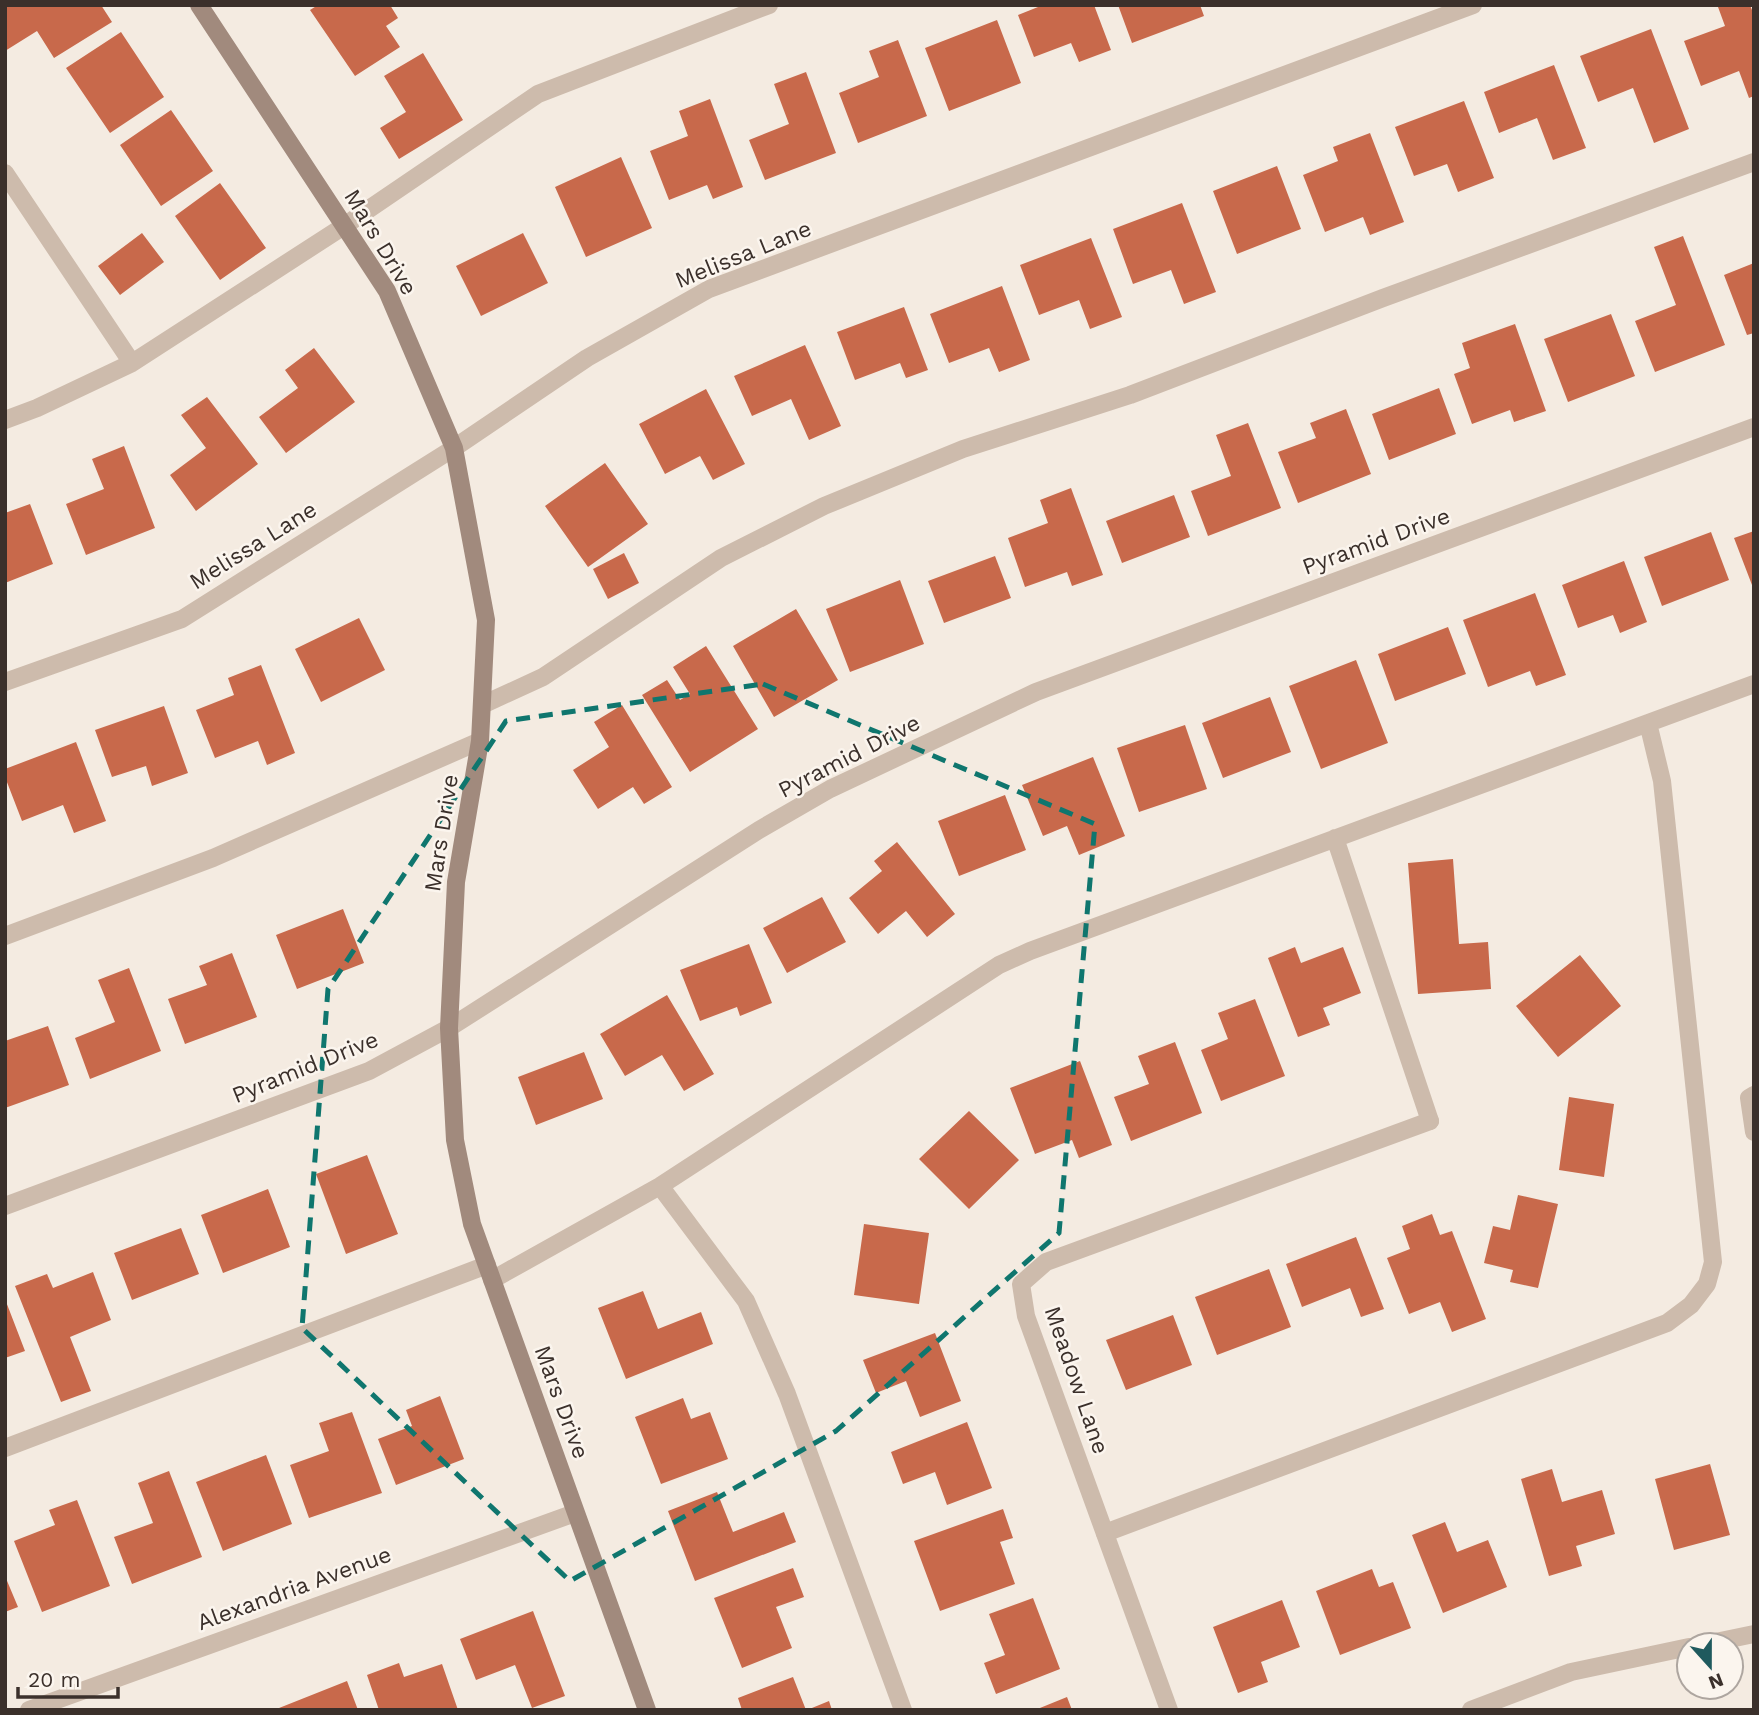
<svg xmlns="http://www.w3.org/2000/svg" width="1759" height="1715" font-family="'Work Sans',sans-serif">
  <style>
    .building { fill: #c8694b }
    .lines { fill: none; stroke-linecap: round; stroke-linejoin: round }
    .lane { stroke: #cdbbac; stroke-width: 18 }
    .street { stroke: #cdbbac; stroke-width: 18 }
    .secondary { stroke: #a18a7d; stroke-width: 18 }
    .marked { fill: none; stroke: #0f766e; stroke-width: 5; stroke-dasharray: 14 9; stroke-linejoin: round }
    .labels { text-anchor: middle; stroke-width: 5; stroke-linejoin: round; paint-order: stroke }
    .street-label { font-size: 23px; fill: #3b302b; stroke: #fbf5ee }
  </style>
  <rect width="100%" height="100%" fill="#f4ebe1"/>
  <path class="building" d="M5 5H101L112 22 54 58 37 31 5 51Z
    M318 5H390L398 18 386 26 400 47 355 76 310 10Z
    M1043 5H1094L1111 50 1079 62 1071 43 1034 57 1018 15Z
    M1118 5H1200L1204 16 1132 43Z
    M1723 5H1750L1754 15V96L1749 98 1739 71 1701 86 1684 41 1725 26 1718 7Z
    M997 20 1021 83 949 111 925 48Z
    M1651 29 1689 129 1654 143 1633 88 1598 102 1580 56Z
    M121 32 164 97 110 133 66 68Z
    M898 40 927 116 858 143 839 93 879 77 869 51Z
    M423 53 463 120 399 159 380 128 406 112 384 76Z
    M1554 65 1586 148 1553 160 1537 118 1499 133 1484 92Z
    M806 72 836 153 765 180 749 140 789 124 774 84Z
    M710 99 743 187 713 199 707 185 669 200 650 151 688 136 679 111Z
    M1464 101 1494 178 1458 192 1447 164 1414 176 1395 127Z
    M171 110 213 171 161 206 120 145Z
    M1370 133 1404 222 1370 235 1363 217 1325 232 1303 175 1338 161 1333 147Z
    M621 157 652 228 586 257 555 187Z
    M1277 166 1301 229 1237 254 1213 191Z
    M220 183 266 248 220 280 175 216Z
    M1182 203 1216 292 1184 304 1171 270 1133 284 1113 229Z
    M142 233 164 262 120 295 98 266Z
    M523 233 548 283 481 316 456 266Z
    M1683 236 1725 345 1655 372 1635 321 1676 305 1654 247Z
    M1091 238 1122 317 1090 329 1079 300 1039 315 1020 265Z
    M1754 263V333L1747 335 1724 275Z
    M1002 286 1030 360 999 372 989 348 949 363 930 314Z
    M904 307 928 370 906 378 900 363 855 380 837 332Z
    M1611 314 1635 376 1568 402 1544 339Z
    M1515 324 1546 411 1514 422 1510 410 1472 424 1454 374 1470 368 1462 343Z
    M805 345 841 426 809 440 791 399 752 416 734 376Z
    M314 348 355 402 286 453 259 417 298 388 285 370Z
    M1439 388 1456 434 1389 460 1372 414Z
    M706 389 745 464 713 480 700 456 665 474 639 424Z
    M207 397 258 464 196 511 170 475 206 448 181 415Z
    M1346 409 1371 474 1298 503 1278 452 1316 438 1310 423Z
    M1248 423 1281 508 1208 536 1191 491 1231 476 1216 435Z
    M124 446 155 528 86 555 66 504 104 489 92 459Z
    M605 463 648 524 588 567 545 506Z
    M1071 488 1103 575 1072 586 1067 572 1025 587 1008 538 1048 523 1040 500Z
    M1174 495 1190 537 1122 563 1106 521Z
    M30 504 53 564 5 583V513Z
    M1754 531V584L1752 585 1734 538Z
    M1711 532 1729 580 1662 606 1644 557Z
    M624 553 639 583 608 599 593 569Z
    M995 556 1011 598 944 623 928 581Z
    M1624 561 1647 622 1620 633 1613 615 1578 628 1562 585Z
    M900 580 924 644 850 672 826 609Z
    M1535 593 1566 675 1536 686 1530 671 1488 687 1463 620Z
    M796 609 838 680 774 717 733 646Z
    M359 618 385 670 321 702 295 649Z
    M1448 627 1466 674 1395 701 1378 654Z
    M706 646 758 729 690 772 642 695 667 680 680 700 690 694 673 667Z
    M1356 660 1388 743 1321 769 1289 686Z
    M261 665 295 753 267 765 258 741 215 758 196 710 234 695 228 678Z
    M1270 697 1291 752 1223 778 1202 723Z
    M622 705 672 787 644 804 633 787 598 809 573 770 609 747 594 722Z
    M164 706 188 773 152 786 146 766 112 777 95 730Z
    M1185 725 1207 789 1139 812 1117 748Z
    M76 742 106 821 74 833 63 805 22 821 5 777V769Z
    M1093 757 1125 836 1079 855 1067 826 1043 836 1022 785Z
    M1005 795 1026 850 959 876 938 821Z
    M897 842 955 914 927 937 906 911 878 934 849 898 882 871 874 861Z
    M1453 859 1459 944 1488 942 1491 989 1418 994 1408 863Z
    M822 897 846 942 787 973 763 928Z
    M343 909 364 963 297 989 276 935Z
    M749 944 772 1003 740 1016 737 1007 700 1021 680 970Z
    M1295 947 1301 963 1343 947 1361 993 1323 1008 1330 1025 1298 1037 1268 958Z
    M232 953 257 1017 185 1044 168 999 207 985 199 966Z
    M1580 955 1621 1006 1558 1057 1516 1006Z
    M129 968 161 1051 90 1079 75 1038 115 1022 98 980Z
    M667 995 714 1074 684 1091 662 1055 625 1076 600 1034Z
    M1255 999 1285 1076 1221 1101 1201 1050 1228 1039 1218 1013Z
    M48 1026 69 1085 5 1108V1041Z
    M1175 1042 1202 1113 1131 1141 1114 1097 1149 1084 1138 1056Z
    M584 1052 603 1099 536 1125 518 1077Z
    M1080 1061 1112 1145 1079 1158 1072 1140 1035 1154 1010 1088Z
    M1569 1097 1614 1104 1604 1177 1559 1170Z
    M969 1111 1019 1160 969 1209 919 1159Z
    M367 1155 398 1234 346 1254 316 1174Z
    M268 1189 290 1247 223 1273 201 1215Z
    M1518 1195 1558 1204 1538 1288 1510 1282 1513 1270 1484 1263 1493 1226 1510 1230Z
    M1432 1214 1440 1235 1452 1231 1486 1319 1452 1332 1440 1302 1409 1314 1387 1258 1410 1249 1402 1226Z
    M864 1224 929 1233 919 1304 854 1295Z
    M181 1228 199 1274 132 1300 114 1253Z
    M1356 1237 1384 1309 1361 1317 1350 1288 1302 1307 1286 1264Z
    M1269 1269 1291 1327 1217 1355 1195 1297Z
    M93 1272 111 1320 70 1337 91 1391 61 1402 15 1286 47 1274 53 1288Z
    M643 1291 658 1329 701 1312 713 1344 626 1379 598 1308Z
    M5 1299 25 1351 5 1358Z
    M1173 1315 1192 1365 1126 1390 1106 1340Z
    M935 1333 961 1401 920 1417 906 1381 876 1393 863 1360Z
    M440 1396 464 1459 396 1485 378 1439 412 1426 406 1410Z
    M683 1398 691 1419 710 1412 728 1459 661 1484 635 1417Z
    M352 1412 382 1493 309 1518 290 1465 329 1451 319 1423Z
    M967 1422 992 1488 947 1505 935 1472 903 1484 891 1452Z
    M266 1455 292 1524 223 1551 196 1482Z
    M1710 1464 1730 1535 1674 1550 1655 1479Z
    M1552 1469 1562 1502 1602 1490 1615 1534 1576 1546 1582 1566 1549 1576 1521 1479Z
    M169 1471 202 1557 132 1584 114 1537 153 1523 138 1483Z
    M717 1492 733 1532 784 1512 796 1542 695 1581 668 1511Z
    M77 1500 110 1586 42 1612 14 1541 55 1525 49 1510Z
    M1003 1509 1013 1538 1000 1542 1015 1584 940 1611 914 1541Z
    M1445 1522 1457 1552 1488 1540 1507 1587 1443 1613 1412 1535Z
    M793 1568 804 1597 776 1607 792 1648 742 1668 714 1598Z
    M1372 1569 1379 1587 1393 1582 1411 1628 1340 1655 1316 1591Z
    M5 1576 18 1607 5 1612Z
    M1033 1598 1060 1669 996 1694 984 1663 1005 1655 989 1614Z
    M1282 1600 1300 1647 1261 1662 1268 1682 1238 1693 1213 1627Z
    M533 1611 565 1696 532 1708 515 1665 476 1680 460 1639Z
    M399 1663 404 1677 442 1664 458 1710H379L367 1675Z
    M793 1677 806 1710H742L738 1698Z
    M347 1681 358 1710H274Z
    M1067 1697 1072 1710H1035Z
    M829 1701 832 1710H807Z"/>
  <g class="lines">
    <path class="lane" d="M5 173 132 363
      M5 420 37 408 132 363 344 226 538 94 769 5
      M482 705 543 677 721 558 824 506 963 449 1130 395 1383 298 1754 162
      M1335 838 1430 1121
      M5 936 213 858 480 741
      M1754 1095 1749 1098 1754 1132
      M660 1186 746 1301 787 1394 903 1710
      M492 1280 660 1186 999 965 1030 951 1754 684
      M5 1448 487 1265
      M1105 1533 1667 1323 1691 1305 1707 1284 1713 1262 1662 781 1648 723"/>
    <path class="street" d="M5 682 182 619 454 448 587 358 709 289 1473 5
      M5 1206 369 1071 449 1028 759 830 830 789 1036 692 1754 427
      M1701 1645 1754 1634
      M29 1710 575 1513
      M1169 1710 1026 1316 1021 1284 1046 1262 1430 1121
      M1471 1710 1571 1672 1689 1647"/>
    <path class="secondary" d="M199 5 387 291 454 448 486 620 480 741 456 882 449 1028 455 1140 472 1224 647 1710"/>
  </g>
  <path class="marked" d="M763 684 1095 824 1059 1233 836 1431 570 1581 302 1328 328 989 506 721Z"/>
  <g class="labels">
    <g class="street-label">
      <text transform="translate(381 242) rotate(59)" y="8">Mars Drive</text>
      <text transform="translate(743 254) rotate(-22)" y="8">Melissa Lane</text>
      <text transform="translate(1376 541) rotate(-20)" y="8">Pyramid Drive</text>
      <text transform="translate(253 545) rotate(-32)" y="8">Melissa Lane</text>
      <text transform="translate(849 756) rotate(-27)" y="8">Pyramid Drive</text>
      <text transform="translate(441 833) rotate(-81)" y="8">Mars Drive</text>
      <text transform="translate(305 1067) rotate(-22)" y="8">Pyramid Drive</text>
      <text transform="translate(1077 1380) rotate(71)" y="8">Meadow Lane</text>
      <text transform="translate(562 1402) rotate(70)" y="8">Mars Drive</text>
      <text transform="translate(294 1588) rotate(-20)" y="8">Alexandria Avenue</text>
    </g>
  </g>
  <rect width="1759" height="1715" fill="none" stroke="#3b302b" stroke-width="14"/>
  <g transform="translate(1710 1666) rotate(159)"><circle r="33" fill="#fbf5ee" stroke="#aea6a0" stroke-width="2"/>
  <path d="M0-5L12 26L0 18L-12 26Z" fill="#1f5a5e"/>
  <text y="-10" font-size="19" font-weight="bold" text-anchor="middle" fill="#3b302b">N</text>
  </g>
  <path d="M18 1687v10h100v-10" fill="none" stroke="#3b302b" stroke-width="3.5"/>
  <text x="28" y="1687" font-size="21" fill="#3b302b" stroke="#fbf5ee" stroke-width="5" paint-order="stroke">20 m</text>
</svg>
